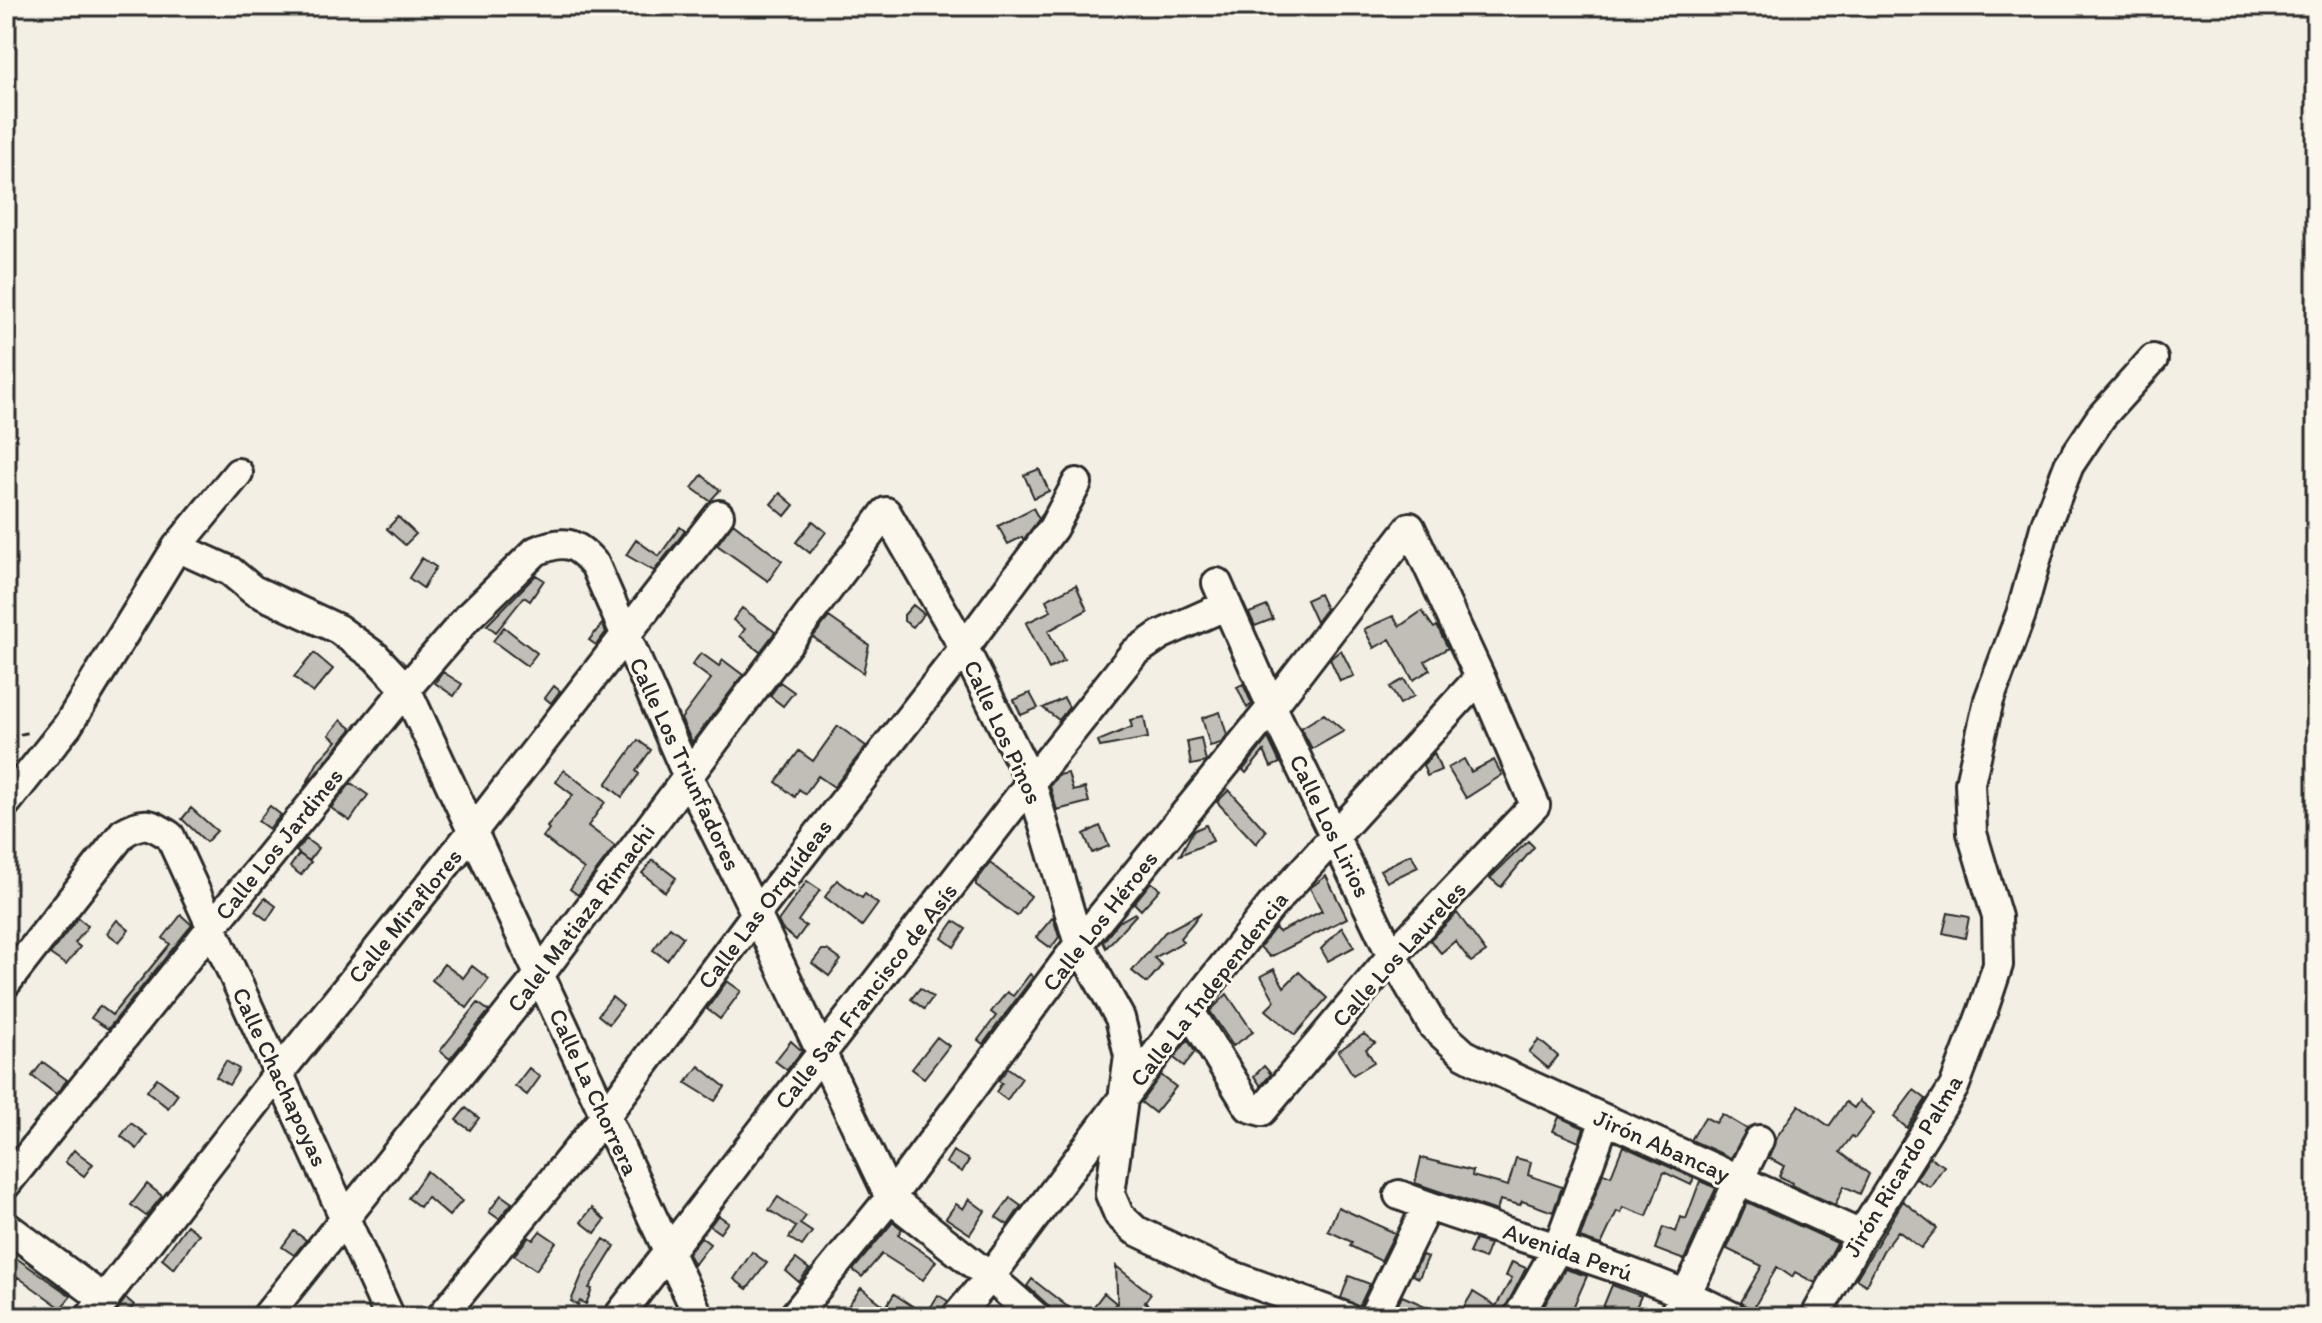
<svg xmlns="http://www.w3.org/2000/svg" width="2322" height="1323" font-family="Itim,sans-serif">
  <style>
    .building { fill: #c0beb6; stroke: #2b2b2b; stroke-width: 2 }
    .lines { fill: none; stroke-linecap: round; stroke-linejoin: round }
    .minor-casing { stroke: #2b2b2b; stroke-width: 34 }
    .path { stroke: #2b2b2b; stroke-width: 3; stroke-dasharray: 8 6; stroke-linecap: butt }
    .minor { stroke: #fbf7ec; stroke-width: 28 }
    .labels { text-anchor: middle; stroke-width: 6; stroke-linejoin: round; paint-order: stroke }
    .street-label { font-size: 24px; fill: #2b2b2b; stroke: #fbf7ec }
  </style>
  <rect width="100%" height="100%" fill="#f3efe4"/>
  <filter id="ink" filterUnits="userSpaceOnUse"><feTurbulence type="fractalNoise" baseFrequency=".0125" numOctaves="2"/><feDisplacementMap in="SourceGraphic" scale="16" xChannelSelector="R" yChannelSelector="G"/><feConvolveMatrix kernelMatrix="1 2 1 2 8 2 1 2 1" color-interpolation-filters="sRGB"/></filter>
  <g filter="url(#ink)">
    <path class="building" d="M1039 469 1049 491 1034 498 1024 475Z
      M702 475 720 490 710 501 692 488Z
      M780 493 794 505 785 516 771 504Z
      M1033 508 1039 519 1023 540 1022 537 1008 544 998 526Z
      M398 517 416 534 405 545 387 529Z
      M813 521 826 532 810 553 796 542Z
      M733 523 782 561 768 581 717 545Z
      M680 527 685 531 654 571 626 555 636 540 659 556Z
      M422 558 436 567 423 588 409 578Z
      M536 575 544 580 530 601 524 597 496 632 487 625Z
      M1076 585 1087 610 1048 631 1064 661 1049 669 1026 623 1051 611 1046 600Z
      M1319 594 1326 609 1316 622 1306 600Z
      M913 605 924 614 913 627 904 621V615Z
      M1267 606 1273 619 1255 626 1249 613Z
      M742 608 775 632 760 652 740 636 745 629 733 620Z
      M1422 611 1434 628 1437 626 1448 648 1425 661 1430 670 1413 680 1390 639 1374 648 1364 629 1393 616 1400 626Z
      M829 617 869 645 863 673 813 637Z
      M602 624 606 632 596 645 589 640Z
      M504 627 537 653 527 666 493 641Z
      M1341 650 1354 676 1340 681 1330 659Z
      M314 653 333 669 313 693 294 677Z
      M701 653 719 666 723 660 743 675 692 742 681 719 711 679 692 665Z
      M443 672 462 684 454 696 435 683Z
      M1404 679 1414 696 1400 704 1390 687Z
      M780 682 794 692 783 706 770 696Z
      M1243 684 1252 704 1247 708 1237 687Z
      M554 686 560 691 551 703 545 698Z
      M1030 693 1038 708 1021 715 1014 700Z
      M1064 698 1069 707 1059 720 1043 708Z
      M1220 712 1227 735 1221 743 1210 746 1202 718Z
      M1324 714 1344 731 1312 749 1301 728Z
      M1144 717 1148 738 1100 747 1098 741 1132 727 1130 720Z
      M341 720 352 729 304 788 319 760 337 741 329 735Z
      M838 726 866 746 834 787 818 776 805 794 799 789 795 797 776 782 799 751 813 761Z
      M1201 738 1206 762 1191 765 1187 741Z
      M1268 738 1280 763 1271 767 1264 751 1246 773 1243 770Z
      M638 740 651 750 636 771 639 774 622 797 606 784Z
      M1434 753 1441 770 1427 776 1423 765Z
      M1464 759 1471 772 1494 760 1502 775 1466 798 1448 768Z
      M564 770 605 802 588 826 615 846 578 895 570 889 584 869 543 837 549 829 547 827 573 795 556 782Z
      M1068 773 1073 791 1085 788 1089 802 1057 810 1050 786 1058 775Z
      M351 783 368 795 350 821 331 808Z
      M1229 790 1266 831 1256 844 1217 802Z
      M270 806 281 815 269 829 258 821Z
      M191 808 217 831 206 842 182 819Z
      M1206 825 1213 841 1180 855 1193 831Z
      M1100 826 1109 846 1092 853 1084 834Z
      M306 839 318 848 309 861 296 851Z
      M1528 841 1534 847 1501 887 1490 878Z
      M299 854 311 862 301 875 290 867Z
      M1411 854 1418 867 1387 882 1380 870Z
      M653 860 676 878 665 892 642 873Z
      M990 863 1031 896 1017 916 976 885V882Z
      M1326 876 1347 918 1270 957 1260 947 1275 928 1279 932 1322 911 1310 888Z
      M837 880 862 898 865 894 878 904 862 926 825 897Z
      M807 881 820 890 798 921 806 926 796 940 782 929 778 921Z
      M1151 882 1160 889 1141 910 1134 903Z
      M265 898 276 906 267 920 255 911Z
      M1135 913 1136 915 1106 948 1103 942 1119 922Z
      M1201 913 1180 938 1183 942 1154 958 1162 965 1147 983 1132 971 1165 932Z
      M1457 913 1486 952 1471 962 1455 941 1441 953 1430 940Z
      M1948 913 1969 917 1965 938 1943 933Z
      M181 915 192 925 108 1029 91 1018 100 1006 112 1015 170 944 163 938Z
      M1053 917 1059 937 1051 948 1036 937Z
      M78 918 88 926 75 943 80 947 66 965 50 954Z
      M117 920 129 930 119 942 107 933Z
      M954 921 966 929 954 947 942 938Z
      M670 927 683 937 667 960 653 950Z
      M1342 927 1354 947 1328 961 1321 949Z
      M822 950H827L841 960 829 976 812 963Z
      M444 964 463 978 472 966 489 979 467 1008 432 980Z
      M1274 969 1284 987 1299 972 1327 998 1295 1035 1266 1010 1275 1001 1261 976Z
      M1030 974 1033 977 983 1044 978 1040 996 1016 991 1012 1007 992 1013 996Z
      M727 981 741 991 720 1019 707 1009Z
      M920 988 933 997 924 1009 911 999Z
      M1227 994 1253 1032 1233 1046 1210 1011Z
      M612 997 623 1006 609 1024 598 1015Z
      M478 1003 489 1011 450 1059 440 1051Z
      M1364 1034 1375 1043 1366 1049 1374 1062 1353 1075 1338 1051Z
      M937 1037 949 1046 924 1078 912 1069Z
      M1188 1040 1195 1052 1184 1066 1174 1058Z
      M1539 1040 1558 1056 1548 1068 1529 1052Z
      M791 1041 802 1051 787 1070 775 1061Z
      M226 1061 239 1069 229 1085 216 1077Z
      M43 1062 67 1080 56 1094 32 1076Z
      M699 1066 725 1087 715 1101 686 1083Z
      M1264 1066 1271 1074 1261 1086 1254 1076Z
      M529 1068 540 1077 527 1095 515 1086Z
      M1008 1068 1022 1078 1007 1100 996 1092 1002 1083 998 1081Z
      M1161 1075 1176 1087 1155 1113 1141 1102Z
      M157 1078 178 1094 168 1108 147 1091Z
      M1914 1090 1926 1099 1907 1128 1894 1117Z
      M1859 1101 1874 1113 1855 1138 1852 1136 1840 1152 1869 1174 1860 1194 1844 1186 1835 1205 1791 1185 1792 1183 1779 1176 1784 1166 1769 1158 1776 1138 1799 1105 1829 1126 1846 1102 1854 1108Z
      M466 1108 479 1118 470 1130 456 1120Z
      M1722 1114 1747 1129 1731 1158 1691 1140 1705 1117 1716 1123Z
      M1559 1117 1584 1128 1579 1142 1553 1131Z
      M131 1123 147 1135 137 1149 121 1136Z
      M1623 1146 1694 1178 1691 1185 1664 1172 1647 1216 1623 1207 1621 1213 1617 1211 1601 1245 1580 1238 1603 1173 1611 1176Z
      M74 1150 93 1164 84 1176 65 1162Z
      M953 1151 969 1160 962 1172 946 1163Z
      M1930 1157 1944 1166 1930 1187 1916 1179Z
      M1421 1158 1473 1171 1472 1176 1508 1186 1516 1158 1531 1162 1528 1175 1562 1187 1553 1212 1522 1201 1520 1205 1500 1200 1497 1211 1415 1183Z
      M427 1171 462 1201 449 1216 427 1197 420 1207 408 1198Z
      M1700 1181 1716 1188 1684 1260 1655 1249 1663 1227 1676 1232 1681 1217 1686 1219Z
      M147 1184 162 1196 146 1216 131 1205Z
      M501 1195 512 1203 499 1219 489 1212Z
      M778 1197 806 1216 800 1224 812 1232 802 1246 789 1238 796 1227 769 1210Z
      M1010 1198 1021 1206 1008 1225 996 1217Z
      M969 1199 985 1211 970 1234 946 1218 956 1204 963 1209Z
      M1903 1201 1937 1228 1921 1248 1898 1231 1883 1251 1866 1285 1856 1279Z
      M1747 1202 1837 1243 1815 1283 1795 1272 1792 1277 1777 1267 1752 1311 1741 1302 1762 1266 1727 1249Z
      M1338 1207 1395 1233 1381 1261 1350 1246 1352 1242 1328 1231Z
      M592 1208 605 1220 595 1233 581 1222Z
      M718 1215 728 1222 720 1233 710 1226Z
      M893 1222 902 1229 898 1235 936 1261 923 1280 882 1254 862 1277 853 1270Z
      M187 1225 199 1234 174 1269 162 1259Z
      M294 1231 306 1240 294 1255 282 1247Z
      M540 1231 556 1242 536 1270 514 1255 529 1237 533 1240Z
      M701 1237 710 1244 694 1265 688 1254Z
      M604 1239 615 1246 589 1288 592 1289 586 1304 580 1301 578 1305 571 1301 584 1270Z
      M1475 1240 1490 1244 1484 1259 1469 1253Z
      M6 1251 71 1296 61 1308 18 1277 6 1292Z
      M752 1252 767 1263 747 1289 734 1279Z
      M1422 1255 1428 1257 1419 1278 1412 1275Z
      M796 1259 809 1269 799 1282 786 1271Z
      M1512 1262 1526 1268 1501 1317H1481L1464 1307 1473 1292 1496 1306 1512 1278 1506 1276Z
      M1116 1266 1151 1294 1145 1302 1165 1317H1118Z
      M1565 1269 1587 1276 1569 1317H1538Z
      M1349 1276 1370 1284 1359 1307 1341 1298Z
      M1032 1279 1069 1308 1062 1317H1053L1048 1305 1027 1286Z
      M1612 1285 1641 1296 1632 1317H1599Z
      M861 1288 886 1307 894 1294 926 1315 938 1295 948 1301 939 1317H840Z
      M1104 1293 1116 1303 1106 1317H1100L1091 1310Z
      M1402 1296 1423 1305 1416 1317H1392Z
      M126 1298 134 1305 125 1317H112Z"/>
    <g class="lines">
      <defs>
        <path id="minor" d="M177 547 230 571 253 590 338 629 376 657 406 689 699 1317
          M1217 583 1272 707 1392 956 1433 1026 1464 1054 1487 1066 1861 1235
          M6 803 68 725 177 547 238 473
          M6 983 123 833C144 820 150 823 170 836L390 1317
          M6 1184 211 928 406 689 467 618 536 551C564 539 576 542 595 565L688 777 756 914 890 1198 990 1277 1036 1317
          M1399 1195C1510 1238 1627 1262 1733 1317
          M6 1226 105 1300
          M90 1317 278 1074 473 831 719 515
          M266 1317 540 974 886 512 964 648 1031 782 1079 944 1120 1018 1129 1056 1110 1194 1119 1215 1135 1230 1225 1273 1345 1317
          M441 1317 606 1115 756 914 964 648 1053 528 1077 483
          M618 1317 1031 782 1134 653 1160 635 1227 605
          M793 1317 890 1198 1079 944 1272 707 1410 527 1480 677 1535 805 1392 956 1262 1111 1249 1107 1189 1010
          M956 1317 990 1277 1189 1010 1271 906 1480 677
          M1373 1317 1427 1206
          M1518 1317 1558 1247 1605 1120
          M1672 1317C1707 1262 1727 1198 1759 1140
          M1815 1317 1861 1235 1954 1087 1983 1010 1998 965 1997 917 1972 833 1970 783 1989 700 2021 614 2046 524 2069 465 2101 417 2153 359"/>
      </defs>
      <use href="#minor" class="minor-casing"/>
      <path class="path" d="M6 737 32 732"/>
      <use href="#minor" class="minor"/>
    </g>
  </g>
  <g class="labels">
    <g class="street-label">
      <text transform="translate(1003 732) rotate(65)" y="8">Calle Los Pinos</text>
      <text transform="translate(685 764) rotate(65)" y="8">Calle Los Triunfadores</text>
      <text transform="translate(1330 826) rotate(64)" y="8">Calle Los Lirios</text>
      <text transform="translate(279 844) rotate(-51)" y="8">Calle Los Jardines</text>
      <text transform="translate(765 904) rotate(-53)" y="8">Calle Las Orquídeas</text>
      <text transform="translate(405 916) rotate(-51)" y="8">Calle Miraflores</text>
      <text transform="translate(581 918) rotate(-53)" y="8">Calel Matiaza Rimachi</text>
      <text transform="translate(1100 921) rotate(-52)" y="8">Calle Los Héroes</text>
      <text transform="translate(1399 954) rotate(-48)" y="8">Calle Los Laureles</text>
      <text transform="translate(1209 989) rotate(-52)" y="8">Calle La Independencia</text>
      <text transform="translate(866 996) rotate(-52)" y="8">Calle San Francisco de Asís</text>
      <text transform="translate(280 1077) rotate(65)" y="8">Calle Chachapoyas</text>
      <text transform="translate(594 1092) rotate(65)" y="8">Calle La Chorrera</text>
      <text transform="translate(1662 1146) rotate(24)" y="8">Jirón Abancay</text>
      <text transform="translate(1903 1166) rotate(-59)" y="8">Jirón Ricardo Palma</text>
      <text transform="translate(1568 1252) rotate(19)" y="8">Avenida Perú</text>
    </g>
  </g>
  <rect width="2322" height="1323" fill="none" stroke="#fbf7ec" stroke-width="32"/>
  <rect x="16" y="16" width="2290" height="1291" fill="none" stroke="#2b2b2b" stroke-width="3" filter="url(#ink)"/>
</svg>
